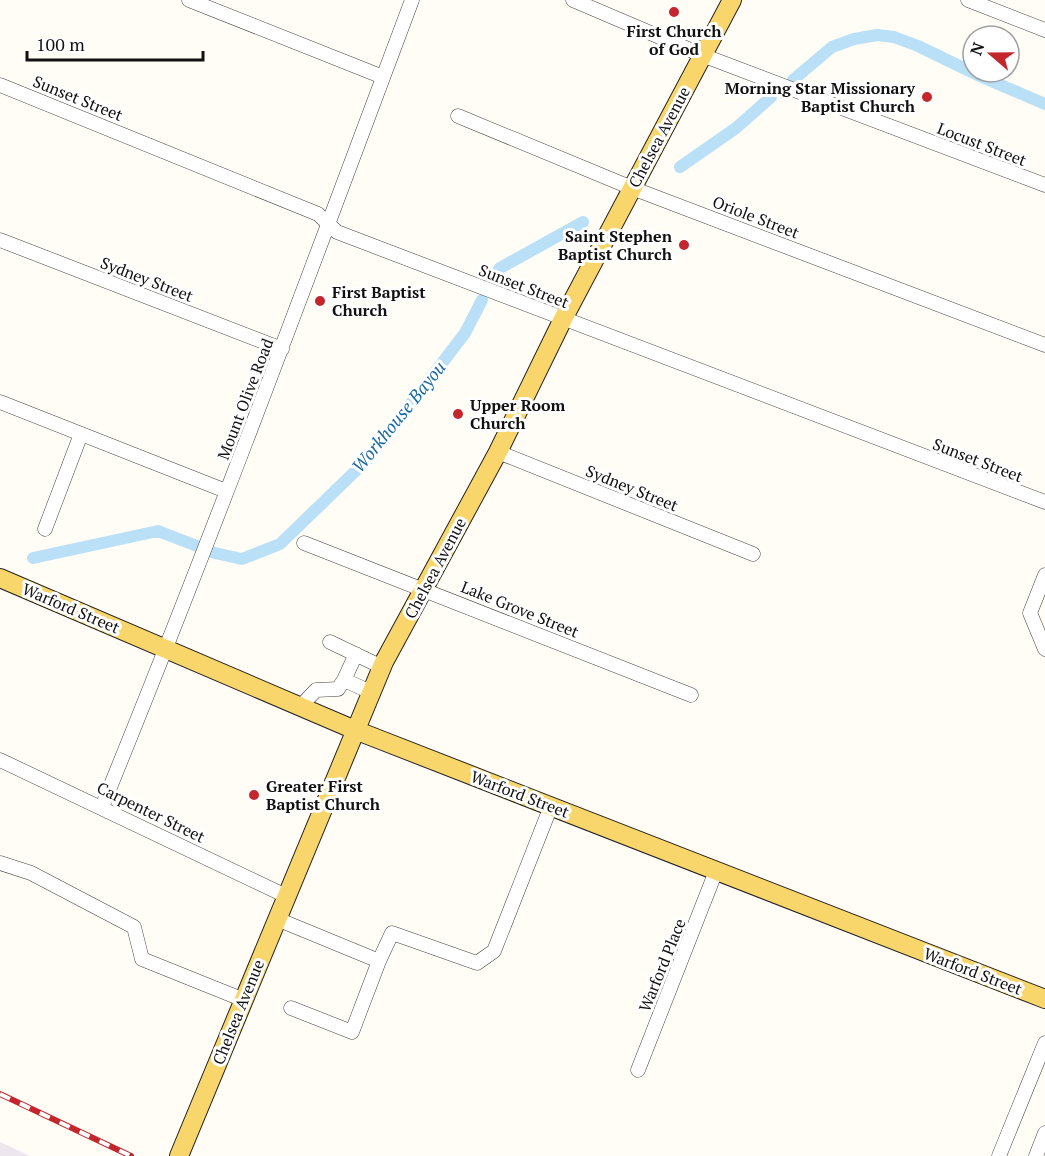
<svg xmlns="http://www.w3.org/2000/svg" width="1045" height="1156" font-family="'PT Serif',serif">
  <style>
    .industrial { fill: #eee6ef }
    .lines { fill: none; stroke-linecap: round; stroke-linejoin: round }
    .canal { stroke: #b9e0f7; stroke-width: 12 }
    .minor-casing { stroke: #444; stroke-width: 15 }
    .major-casing { stroke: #222; stroke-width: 20 }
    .minor { stroke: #fff; stroke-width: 14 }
    .major { stroke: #f9d66b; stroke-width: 18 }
    .rail-casing { stroke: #c4262e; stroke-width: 6 }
    .rail { stroke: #fff; stroke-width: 4; stroke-dasharray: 11; stroke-linecap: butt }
    .poi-dot { fill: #c4262e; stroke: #fff; stroke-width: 2 }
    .labels { text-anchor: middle; stroke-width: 6; stroke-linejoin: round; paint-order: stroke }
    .poi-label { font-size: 16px; font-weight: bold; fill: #111; stroke: #fff; text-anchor: start }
    .street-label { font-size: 16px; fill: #111; stroke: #fff }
    .water-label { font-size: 18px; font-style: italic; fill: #1768a6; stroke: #fff }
  </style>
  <rect width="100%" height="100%" fill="#fffdf5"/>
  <path class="industrial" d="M0 1142 30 1156H0Z"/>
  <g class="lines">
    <path class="canal" d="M793 80 832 47 854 39 877 35 894 37 918 46 982 77 1045 104
      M680 167 736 128 771 97
      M493 278 500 268 583 222
      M33 558 158 531 215 553 242 559 280 544 371 456 465 333 482 300"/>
    <defs>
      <path id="minor" d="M189 0 383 77
        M573 0 702 55 1045 185
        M968 0 1045 30
        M0 85 318 214 337 232 1045 502
        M458 116 632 188 1045 345
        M0 240 282 349
        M0 402 226 491
        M498 452 753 554
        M45 529 81 434
        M304 543 691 695
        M1045 575 1030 613 1045 649
        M330 642 382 667
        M356 654 344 680 371 692
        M301 706 316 690 338 689 344 680
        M0 760 286 896
        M102 807C211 540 311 270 412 0
        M0 863 31 873 134 927 142 959 244 1000
        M277 919 379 961 392 933 477 963 494 951 551 806
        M291 1008 352 1032 379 961
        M638 1070 716 871
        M999 1156 1045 1043
        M1036 1156 1045 1133"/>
      <path id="major" d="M0 578 355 730 1045 999
        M179 1156 384 662 498 452 563 319 732 0"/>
    </defs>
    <use href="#minor" class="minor-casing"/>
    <use href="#major" class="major-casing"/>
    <use href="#minor" class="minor"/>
    <use href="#major" class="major"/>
    <defs>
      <path id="rail" d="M0 1094 131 1156"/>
    </defs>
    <use href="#rail" class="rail-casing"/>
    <use href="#rail" class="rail"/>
  </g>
  <g class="poi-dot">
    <circle cx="674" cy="12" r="6"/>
    <circle cx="927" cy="97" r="6"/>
    <circle cx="684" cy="245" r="6"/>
    <circle cx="320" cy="301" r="6"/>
    <circle cx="458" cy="414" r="6"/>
    <circle cx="254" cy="795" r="6"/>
  </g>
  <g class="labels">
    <g class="poi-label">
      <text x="674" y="37" text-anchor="middle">First Church<tspan x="674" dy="18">of God</tspan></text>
      <text x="915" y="94" text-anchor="end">Morning Star Missionary<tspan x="915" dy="18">Baptist Church</tspan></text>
      <text x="672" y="242" text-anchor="end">Saint Stephen<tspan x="672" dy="18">Baptist Church</tspan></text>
      <text x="332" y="298">First Baptist<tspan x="332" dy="18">Church</tspan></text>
      <text x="470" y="411">Upper Room<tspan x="470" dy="18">Church</tspan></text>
      <text x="266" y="792">Greater First<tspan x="266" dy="18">Baptist Church</tspan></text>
    </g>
    <g class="street-label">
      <text transform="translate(78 98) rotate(22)" y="6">Sunset Street</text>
      <text transform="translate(659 137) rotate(-62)" y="6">Chelsea Avenue</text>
      <text transform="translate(982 144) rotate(21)" y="6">Locust Street</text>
      <text transform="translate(756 217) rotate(21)" y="6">Oriole Street</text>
      <text transform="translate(147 279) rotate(21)" y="6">Sydney Street</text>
      <text transform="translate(524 286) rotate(21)" y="6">Sunset Street</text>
      <text transform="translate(245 399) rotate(-69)" y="6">Mount Olive Road</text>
      <text transform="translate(978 460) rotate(21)" y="6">Sunset Street</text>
      <text transform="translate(632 488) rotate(22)" y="6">Sydney Street</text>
      <text transform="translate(435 568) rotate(-62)" y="6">Chelsea Avenue</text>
      <text transform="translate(71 608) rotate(23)" y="6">Warford Street</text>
      <text transform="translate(520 609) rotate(22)" y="6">Lake Grove Street</text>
      <text transform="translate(520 794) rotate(21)" y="6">Warford Street</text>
      <text transform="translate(151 812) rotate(26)" y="6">Carpenter Street</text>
      <text transform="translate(662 965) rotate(-68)" y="6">Warford Place</text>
      <text transform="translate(973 971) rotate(21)" y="6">Warford Street</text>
      <text transform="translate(238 1012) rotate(-68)" y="6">Chelsea Avenue</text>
    </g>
    <g class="water-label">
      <text transform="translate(399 417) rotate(-51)" y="6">Workhouse Bayou</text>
    </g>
  </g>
  <g transform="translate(991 54) rotate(290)"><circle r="28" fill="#ffffff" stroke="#a0a0a0" stroke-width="1.5"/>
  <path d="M0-4.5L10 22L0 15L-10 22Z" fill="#c4262e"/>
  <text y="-9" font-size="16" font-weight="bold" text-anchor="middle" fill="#111111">N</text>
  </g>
  <path d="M27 51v9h176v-9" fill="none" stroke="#111111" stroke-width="3"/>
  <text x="36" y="51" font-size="18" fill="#111111" stroke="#ffffff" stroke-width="4.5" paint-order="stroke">100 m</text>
</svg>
